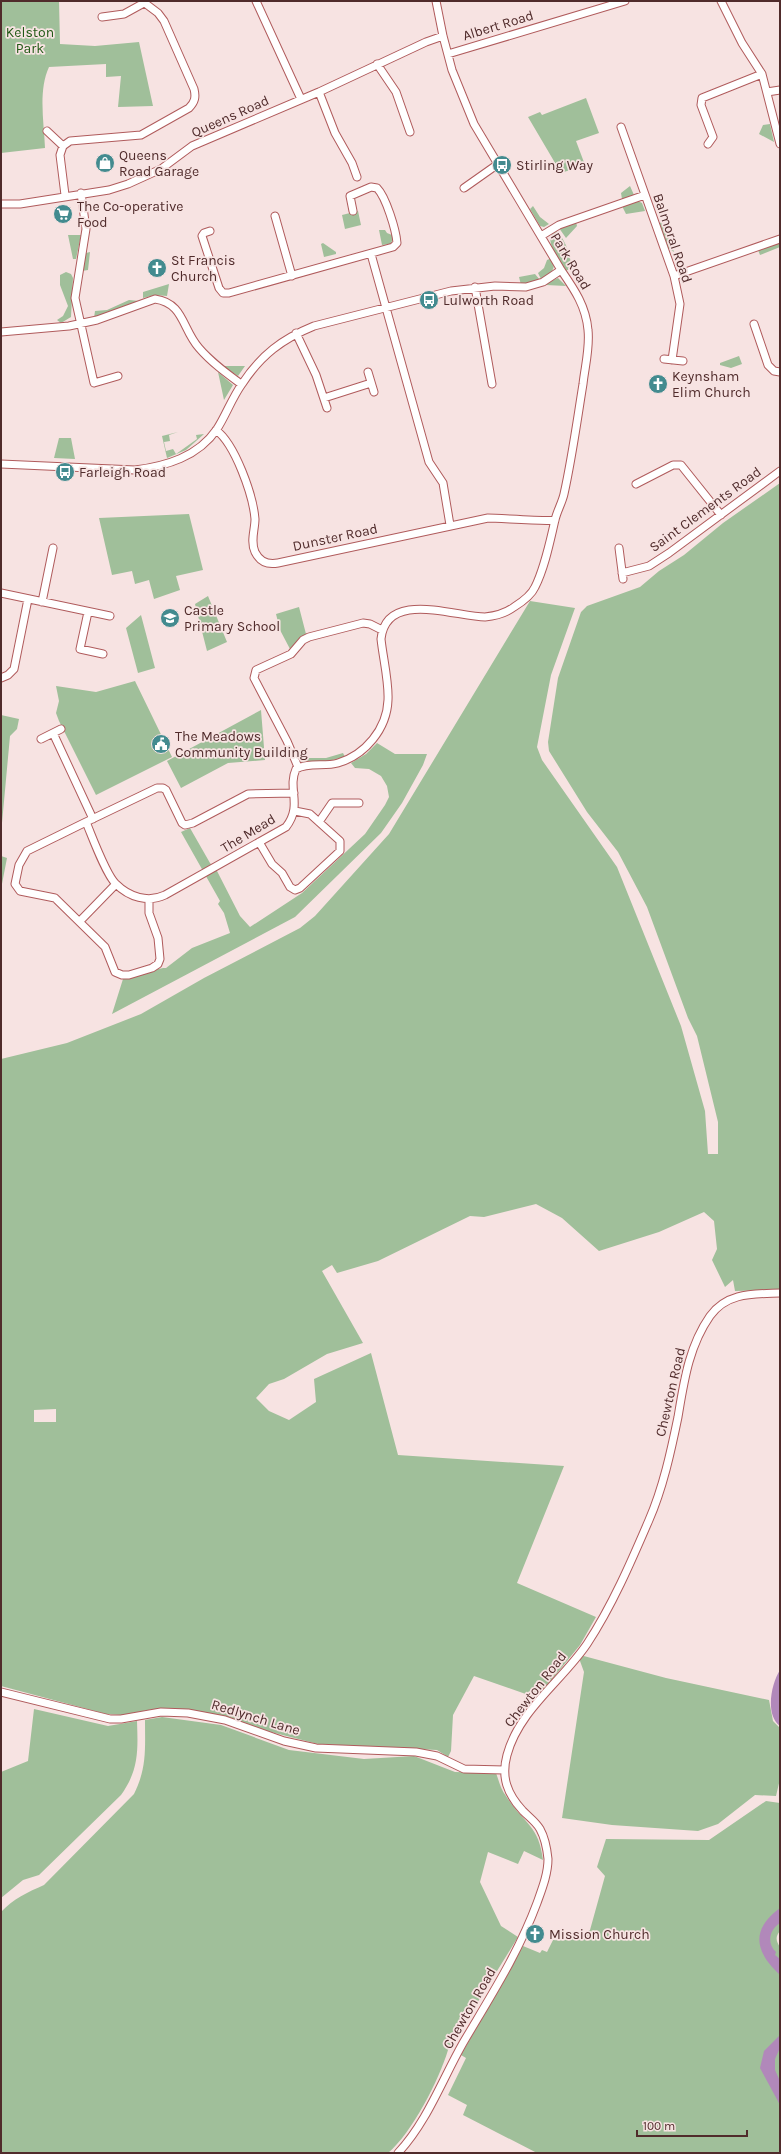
<svg xmlns="http://www.w3.org/2000/svg" width="781" height="2154" font-family="Karla,sans-serif">
  <style>
    .green { fill: #a0bf9a; fill-rule: evenodd }
    .water { fill: #b188ba }
    .lines { fill: none; stroke-linecap: round; stroke-linejoin: round }
    .minor-casing { stroke: #b05b5c; stroke-width: 9 }
    .minor { stroke: #fff; stroke-width: 7 }
    .labels { text-anchor: middle; stroke-width: 3.5; stroke-linejoin: round; paint-order: stroke }
    .street-label { font-size: 14px; fill: #502b2b; stroke: #f7e3e2 }
    .park-label { font-size: 14px; fill: #215915; stroke: #f7e3e2 }
    .poi-label { font-size: 14px; fill: #502b2b; stroke: #f7e3e2; text-anchor: start }
  </style>
  <rect width="100%" height="100%" fill="#f7e3e2"/>
  <path class="green" d="M1 1H59L60 44 95 46 139 42 153 106 118 107 121 76 106 77V64L49 67C38 91 44 122 45 148L1 153Z
    M586 98 599 133 576 141 585 165 561 173 528 117 540 112 542 115Z
    M770 124 774 142 759 134 763 125Z
    M630 186 634 195 622 199 621 193Z
    M638 201 642 203 645 211 626 214 622 206Z
    M533 206 540 217 549 224 544 227 540 226 530 209Z
    M358 211 361 225 345 229 342 215Z
    M576 222 577 226 566 238 559 228Z
    M663 222 674 252 666 247 658 223Z
    M379 230H385L387 233 392 235 393 240 390 244 382 245Z
    M556 230C565 240 571 254 571 268L566 271C560 260 541 240 556 230Z
    M68 235H81L76 259H73Z
    M780 242V247L760 255 758 250Z
    M323 243 336 252V254L324 257 321 244Z
    M90 252 88 270 82 271 86 253Z
    M552 258C557 270 551 273 541 279L538 273 544 268 547 260Z
    M66 272 71 274 73 278 71 317 61 323 57 320 63 316 68 306 60 285V275Z
    M535 274 540 280 521 285 519 277Z
    M558 278 566 286 546 285 545 284Z
    M169 284 167 296 155 295 143 298V292Z
    M129 300 140 301 94 318 95 311 107 310Z
    M739 356 742 364 731 368 720 365V363Z
    M222 366H245L238 376Z
    M218 372 233 385 224 400Z
    M178 432 169 435 170 441 164 442 166 451 173 449 176 454 197 439 196 435 204 434 186 450 167 458 162 436Z
    M59 438H71L75 459 54 458Z
    M780 483V1290L735 1291 733 1280 725 1287 712 1260 717 1249 714 1221 704 1212 659 1232 599 1251 562 1218 536 1204 484 1217 470 1216 378 1261 337 1273 332 1265 322 1271 363 1343 327 1354 284 1379 269 1384 256 1398 269 1411 289 1420 316 1402 314 1379 371 1353 398 1455 564 1466 517 1583 596 1617 580 1645 537 1698 474 1676 453 1715 451 1751 448 1757 437 1750 318 1744 263 1730 223 1716 187 1709H154L122 1715 106 1714 1 1686V1059L67 1043 141 1014 204 978 300 928 315 916 389 834 530 601 575 608 551 675 537 747 542 760 617 867 681 1026 705 1111 708 1154H718V1122L697 1036 688 1018 647 907 618 852 587 812 549 751 548 742 558 678 581 612 587 606 640 587 659 571 684 555 723 523ZM56 1409V1422H34V1410Z
    M189 514 203 570 176 576 180 590 154 599 149 580 135 584 132 571 112 575 99 518Z
    M208 596 227 642 207 651 195 604Z
    M299 607 306 634 290 649 280 630 276 614Z
    M141 615 155 668 138 673 126 628Z
    M135 681 172 757 96 795 59 721 56 713 59 701 56 686 96 692Z
    M261 710 265 760 228 763 181 788 167 761Z
    M1 715 19 719 17 729 10 736 2 823Z
    M377 743 395 754H427L423 765 402 803 381 833 295 917 112 1014 123 979C132 977 159 967 166 968L192 948 230 933 224 913 218 904 220 901 181 832 190 828 210 863 217 871 240 916 250 927 302 893 365 834 385 805 389 797 387 786 381 776 369 769 355 768 351 763 366 754Z
    M343 753 345 757 328 761 302 762 299 758H326Z
    M1 856 7 858 1 889Z
    M580 1655 666 1678 769 1700 773 1721 780 1728V1779L776 1796 755 1795 718 1824 698 1831 612 1825 562 1818 584 1672 580 1661Z
    M34 1709 108 1726 137 1721C138 1750 139 1770 121 1795L39 1875 23 1880 1 1898V1772L28 1761Z
    M162 1717 221 1725 289 1750 364 1759 414 1756 455 1772 496 1773C499 1781 501 1790 506 1796 523 1823 539 1825 543 1860L524 1851 518 1864 488 1852 480 1882 501 1926 518 1937 448 2050C439 2080 412 2133 388 2153H1V1912C13 1899 28 1892 44 1885L134 1794C147 1768 145 1749 145 1720Z
    M766 1801 780 1803V1931C775 1937 776 1941 780 1947V2153H537L463 2115 467 2105 448 2095 466 2058 461 2055 523 1946 540 1953 542 1950 547 1952 553 1940C568 1941 577 1938 590 1930L605 1876 597 1867 606 1839 709 1840Z"/>
  <path class="water" d="M780 1670V1726C765 1715 771 1684 780 1670Z
    M780 1908V1923C770 1929 766 1943 776 1952L775 1955 780 1959V1975C755 1952 750 1930 780 1908Z
    M780 2035V2048L775 2059V2070L780 2081V2105L760 2068 764 2051Z"/>
  <g class="lines">
    <defs>
      <path id="minor" d="M256 1 301 99
        M721 1 742 43 762 74 780 144
        M102 17 124 14 144 3
        M448 54 625 1
        M377 64 396 92 410 132
        M319 92 335 133 352 163 357 177
        M767 92 780 90
        M621 127 674 276 680 304 672 360
        M47 131 63 146 60 155 65 195
        M708 144 713 137 701 105 702 98 762 74
        M63 146 70 141 141 135 189 108C195 102 196 97 194 89L164 21 158 13 142 1
        M464 188 498 164
        M81 193 86 229 75 298 94 383 118 376
        M1 204H20L109 190 128 184 161 169 192 146 319 92 426 42 443 36
        M275 216 292 276
        M210 231 204 233 202 236 219 288 223 293H229L393 247 397 243C396 230 386 197 377 188L371 187 350 196 353 211
        M541 236 559 225 645 195
        M371 254 429 462 443 483 450 525
        M674 276 780 239
        M475 287 492 384
        M754 324 768 365 774 371 780 372
        M1 332 69 326 97 320 155 299C184 303 182 329 199 348 211 362 226 373 241 384
        M296 333 316 375 327 408
        M664 359 683 361
        M368 372 374 392
        M324 398 371 383
        M216 430C235 444 253 495 255 519 255 530 250 541 255 552 260 562 268 565 278 563L488 518C499 518 550 522 555 520
        M1 464 135 470C166 466 198 457 217 429 226 415 232 398 242 384 261 355 282 339 314 326L451 291 495 286 526 287 543 282 561 270
        M636 484 673 465H681L721 515
        M619 548 623 579
        M622 573 649 566 669 553 780 471
        M1 593 110 616
        M42 602 53 548
        M88 612 80 649 103 654
        M1 678 8 675 14 669 28 599
        M53 733 93 819
        M41 739 61 729
        M298 767 287 741 254 678 256 670 291 654 303 640 309 637 363 623 370 624 382 630
        M86 822 157 788H163L166 790 182 823 185 825 193 823 248 794 294 793
        M319 822 332 803H359
        M259 842 272 864 282 873 290 887 295 890 300 888 340 851V841L310 814 295 811
        M149 900V913L158 938 160 959 158 964 152 968 129 975H122L115 972 105 947 55 898 20 891 15 884 19 865 27 851 86 822C92 836 106 875 116 884 129 897 148 903 165 895L286 827C303 805 287 789 296 769 308 762 325 767 338 763 365 755 387 729 388 700 389 682 383 658 381 639 386 589 456 617 485 617 495 616 506 613 514 607 522 602 531 596 535 587 545 567 550 541 555 520 557 511 562 503 564 494 572 458 577 421 583 384 585 366 590 348 588 330 586 306 574 289 561 270L474 124 452 70 443 36 436 1
        M80 921 116 884
        M1 1692 110 1719H121L161 1712 188 1713 225 1720 284 1741 316 1748 416 1752 437 1756 464 1769 504 1770
        M398 2153C427 2122 442 2080 463 2043 490 1997 518 1954 537 1903 542 1889 548 1874 548 1859 547 1849 545 1838 540 1829 536 1822 529 1817 523 1811 507 1794 501 1777 507 1755 519 1710 562 1681 587 1644 612 1606 631 1562 649 1520 663 1488 671 1451 678 1417 684 1381 689 1346 710 1316 727 1292 754 1294 780 1293"/>
    </defs>
    <use href="#minor" class="minor-casing"/>
    <use href="#minor" class="minor"/>
  </g>
  <defs>
    <symbol id="shop-disc" viewBox="-11 -11 22 22"><circle r="9.5" fill="#438b8f" stroke="#f7e3e2"/><path d="M-5-2.5h2.3a2.7 3.5 0 0 1 5.4 0H5L5.5 6h-11ZM-1.5-2.5h3a1.5 2.3 0 0 0-3 0Z" fill="#fff"/></symbol>
    <symbol id="bus-disc" viewBox="-11 -11 22 22"><circle r="9.5" fill="#438b8f" stroke="#f7e3e2"/><path d="M-5-6H5V4H4V6H2V4H-2V6H-4V4H-5ZM-3.5-4V0h7V-4ZM-3.5 1.2v1.5H-2V1.2ZM2 1.2v1.5H3.5V1.2Z" fill="#fff"/></symbol>
    <symbol id="supermarket-disc" viewBox="-11 -11 22 22"><circle r="9.5" fill="#438b8f" stroke="#f7e3e2"/><path d="M-6-5.5h2.5l.6 2H6L4.5 2H-2.5L-4.4-4H-6ZM-1.5 3.2a1.3 1.3 0 1 0 .1 0ZM3 3.2a1.3 1.3 0 1 0 .1 0Z" fill="#fff"/></symbol>
    <symbol id="church-disc" viewBox="-11 -11 22 22"><circle r="9.5" fill="#438b8f" stroke="#f7e3e2"/><path d="M-1.2-6h2.4v3.5h3.3v2.4h-3.3V6h-2.4V-.1h-3.3v-2.4h3.3Z" fill="#fff"/></symbol>
    <symbol id="school-disc" viewBox="-11 -11 22 22"><circle r="9.5" fill="#438b8f" stroke="#f7e3e2"/><path d="M0-5L7-2L0 1L-7-2ZM-4 1L0 2.5L4 1V4Q0 6-4 4Z" fill="#fff"/></symbol>
    <symbol id="civic-disc" viewBox="-11 -11 22 22"><circle r="9.5" fill="#438b8f" stroke="#f7e3e2"/><path d="M-.6-6.5H3V-4.5H.6V-3L4-1V1h2V6H-6V1h2V-1L-.6-3ZM-1.2 2.5V6h2.4V2.5Z" fill="#fff"/></symbol>
  </defs>
  <g fill-rule="evenodd">
    <use href="#shop-disc" x="94" y="152" width="22" height="22"/>
    <use href="#bus-disc" x="491" y="154" width="22" height="22"/>
    <use href="#supermarket-disc" x="52" y="203" width="22" height="22"/>
    <use href="#church-disc" x="146" y="257" width="22" height="22"/>
    <use href="#bus-disc" x="418" y="289" width="22" height="22"/>
    <use href="#church-disc" x="647" y="373" width="22" height="22"/>
    <use href="#bus-disc" x="54" y="461" width="22" height="22"/>
    <use href="#school-disc" x="159" y="607" width="22" height="22"/>
    <use href="#civic-disc" x="150" y="733" width="22" height="22"/>
    <use href="#church-disc" x="524" y="1923" width="22" height="22"/>
  </g>
  <g class="labels">
    <g class="street-label">
      <text transform="translate(498 25) rotate(-17)" y="5">Albert Road</text>
      <text transform="translate(230 116) rotate(-24)" y="5">Queens Road</text>
      <text transform="translate(673 238) rotate(71)" y="5">Balmoral Road</text>
      <text transform="translate(571 261) rotate(59)" y="5">Park Road</text>
      <text transform="translate(705 509) rotate(-36)" y="5">Saint Clements Road</text>
      <text transform="translate(335 537) rotate(-12)" y="5">Dunster Road</text>
      <text transform="translate(248 833) rotate(-31)" y="5">The Mead</text>
      <text transform="translate(670 1392) rotate(-77)" y="5">Chewton Road</text>
      <text transform="translate(535 1689) rotate(-52)" y="5">Chewton Road</text>
      <text transform="translate(256 1717) rotate(17)" y="5">Redlynch Lane</text>
      <text transform="translate(469 2008) rotate(-60)" y="5">Chewton Road</text>
    </g>
    <g class="park-label">
      <text x="30" y="37">Kelston<tspan x="30" dy="16">Park</tspan></text>
    </g>
    <g class="poi-label">
      <text x="119" y="160">Queens<tspan x="119" dy="16">Road Garage</tspan></text>
      <text x="516" y="170">Stirling Way</text>
      <text x="77" y="211">The Co-operative<tspan x="77" dy="16">Food</tspan></text>
      <text x="171" y="265">St Francis<tspan x="171" dy="16">Church</tspan></text>
      <text x="443" y="305">Lulworth Road</text>
      <text x="672" y="381">Keynsham<tspan x="672" dy="16">Elim Church</tspan></text>
      <text x="79" y="477">Farleigh Road</text>
      <text x="184" y="615">Castle<tspan x="184" dy="16">Primary School</tspan></text>
      <text x="175" y="741">The Meadows<tspan x="175" dy="16">Community Building</tspan></text>
      <text x="549" y="1939">Mission Church</text>
    </g>
  </g>
  <rect width="781" height="2154" fill="none" stroke="#502b2b" stroke-width="4"/>
  <path d="M637 2130v6h110v-6" fill="none" stroke="#502b2b" stroke-width="2"/>
  <text x="643" y="2130" font-size="12" fill="#502b2b" stroke="#f7e3e2" stroke-width="3" paint-order="stroke">100 m</text>
</svg>
